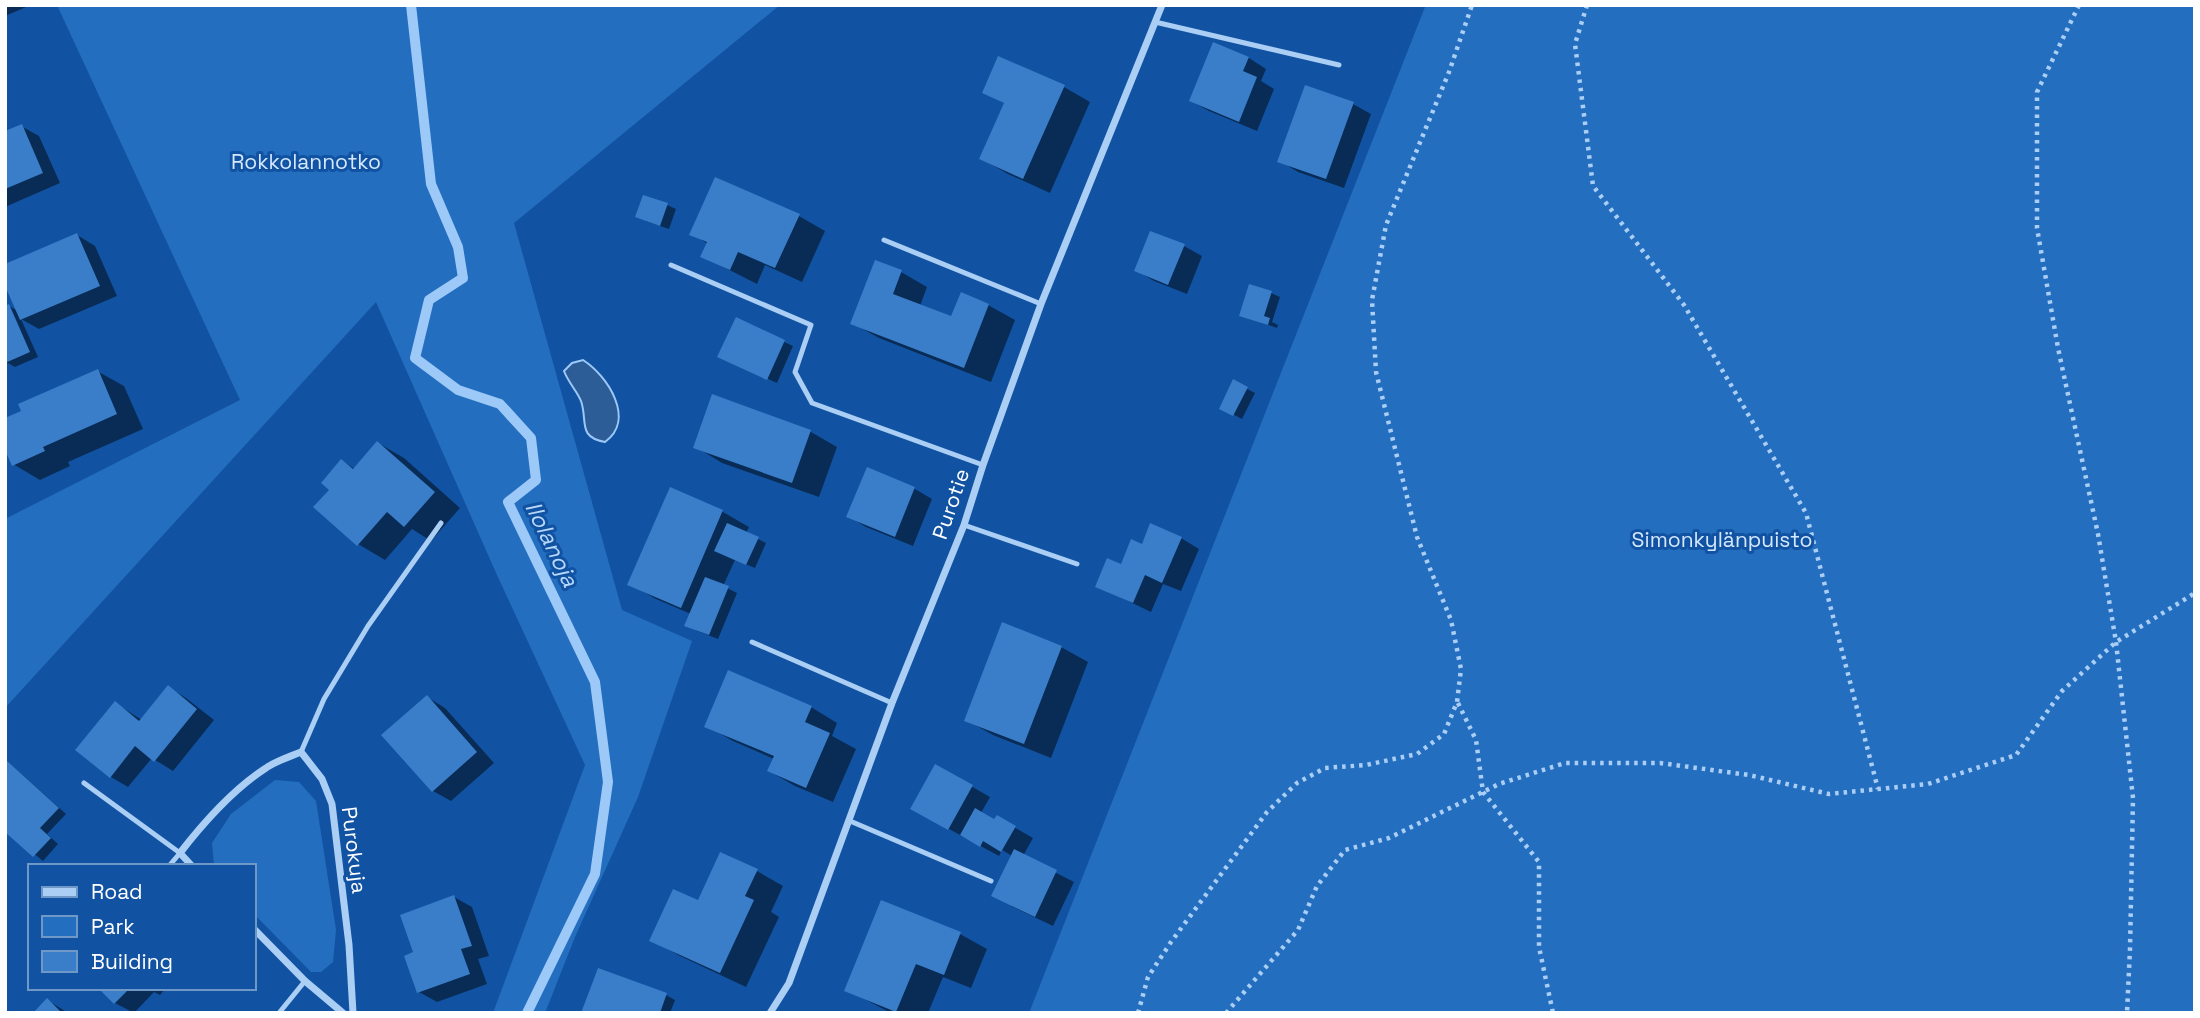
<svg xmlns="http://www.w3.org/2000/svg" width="2200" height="1018" font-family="'Space Grotesk',sans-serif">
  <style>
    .green { fill: #246ec0 }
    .water { fill: #2d5d97; stroke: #9dc9f8; stroke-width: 2 }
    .shadow { fill: #0007 }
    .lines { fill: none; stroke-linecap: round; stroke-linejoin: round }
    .stream { stroke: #9dc9f8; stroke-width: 10 }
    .building { fill: #3a7dc8 }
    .path { stroke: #abcef5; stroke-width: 4.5; stroke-dasharray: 3.5 5; stroke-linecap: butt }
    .lane { stroke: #abcef5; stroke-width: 5 }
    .street { stroke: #abcef5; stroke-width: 7 }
    .labels { text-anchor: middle; stroke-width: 6; stroke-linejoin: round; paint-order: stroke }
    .park-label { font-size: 21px; fill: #d4e8fe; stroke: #1153a2 }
    .street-label { font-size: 21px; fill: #fff; stroke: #1153a2 }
    .water-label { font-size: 23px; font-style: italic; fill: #b8d8fb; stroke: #1153a2 }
  </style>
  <rect width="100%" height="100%" fill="#1153a2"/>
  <path class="green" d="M57 5H780L514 223 622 610 692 641 638 797 575 937 545 1013H493L585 765 497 575 376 302 5 708V519L240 400Z
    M1424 5H2195V1013H1029L1425 7Z
    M275 780 299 782 316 801 336 930 333 962 321 972H311L254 914V866H214L212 843 231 814Z"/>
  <path class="water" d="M583 360C608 376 636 420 605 442 577 437 588 421 581 401 577 391 568 382 564 371L572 363Z"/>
  <path class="shadow" d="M5 5H31L5 16Z
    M1214 44 1249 58 1266 69 1261 81 1274 89 1257 131 1209 111 1191 101Z
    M1064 87 1090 102 1050 193 1008 174 982 159 1006 104 984 92Z
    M1353 104 1371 114 1344 188 1298 172 1280 161Z
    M21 126 39 136 60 183 5 207V133Z
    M667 205 676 209 669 229 646 221Z
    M799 216 825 231 802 282 765 265 757 284 702 256 708 244 692 234Z
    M77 235 95 246 117 296 39 329 21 319 38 357 15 367 6 362 9 306 18 311Z
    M1184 246 1202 256 1187 294 1154 281 1136 270Z
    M901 272 927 287 920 306 952 318 988 305 1015 320 991 382 879 338 852 323Z
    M1271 293 1280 297 1272 322 1278 325 1277 328 1241 315Z
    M736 320 793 346 777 383 728 361Z
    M97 371 124 386 143 429 68 462 70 466 40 480 13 464Z
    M1234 382 1255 393 1242 419 1221 408Z
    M714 397 811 432 837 447 819 497 722 463 696 447Z
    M378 443 404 458 460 508 431 541 412 529 385 560 358 544 316 507 331 490 342 461 355 469Z
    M868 470 915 489 932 499 913 546 866 527 848 516Z
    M671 489 723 512 749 527 746 533 766 543 755 568 735 560 723 586 737 593 718 639 695 630 691 614 656 599 630 584Z
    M1181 538 1199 549 1181 591 1163 584 1151 612 1097 586 1143 546Z
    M1061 647 1088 662 1051 758 993 735 966 720Z
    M168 687 186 698 214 720 173 771 152 758 128 787 111 777 115 703 142 720Z
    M427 697 445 708 494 763 451 801 433 791Z
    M811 707 837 723 832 736 856 749 833 802 795 786 769 771 774 759 733 741 707 726Z
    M5 759 66 814 47 834 58 844 43 861 5 830Z
    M936 766 990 797 981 813 995 822 998 818 1033 838 1023 856 1074 882 1053 926 1011 906 1012 856 1002 850 999 856 912 809Z
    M757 871 783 886 771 912 779 917 746 987 678 955 652 940Z
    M454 897 472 907 489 956 478 959 487 984 437 1002 419 992 415 953Z
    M960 934 987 949 971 988 943 977 928 1013H891L847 990Z
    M100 988H166L160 995 154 992 134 1013 115 1003Z
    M666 995 675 1000 670 1013H583Z
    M47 1000 65 1011 67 1013H36Z"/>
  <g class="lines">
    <path class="stream" d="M411 5 431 184 458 247 463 278 429 300 415 358 458 390 500 404 531 438 536 480 508 502 595 682 608 782 595 874 527 1013"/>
  </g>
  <path class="building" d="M1213 42 1249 57 1243 71 1257 77 1239 122 1189 101Z
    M998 56 1065 85 1023 179 979 159 1004 103 982 93Z
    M1305 85 1354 102 1326 179 1277 162Z
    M22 124 43 173 5 189V131Z
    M715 177 800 214 775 268 738 252 730 270 700 257 707 242 689 235Z
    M643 195 668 203 660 226 635 217Z
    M1150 231 1185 244 1168 285 1134 271Z
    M77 233 100 286 20 320 5 286V264Z
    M875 260 902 270 893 294 951 316 961 292 989 304 964 368 850 324Z
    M1249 284 1272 291 1264 316 1270 318 1268 325 1239 316Z
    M9 304 30 352 5 363V306Z
    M736 317 785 340 767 380 717 357Z
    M98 369 117 414 43 447 45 451 12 466 5 450V418L21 411 18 404Z
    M1233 379 1248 387 1233 416 1219 409Z
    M712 394 811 430 792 483 693 448Z
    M377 441 435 492 404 527 387 512 357 546 313 507 329 490 321 483 341 459 353 469Z
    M867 467 915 487 895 537 846 517Z
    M670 487 723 510 681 608 627 585Z
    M727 523 759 537 746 565 714 551Z
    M1150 523 1182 537 1162 583 1145 575 1133 603 1095 587 1107 558 1121 564 1131 539 1142 544Z
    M705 577 729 586 709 635 684 626Z
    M1002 622 1062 646 1024 744 964 721Z
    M728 670 812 706 805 722 830 733 806 788 767 771 774 756 704 727Z
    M168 685 197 709 154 762 135 746 110 778 75 750 115 701 139 721Z
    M427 695 477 752 432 792 381 735Z
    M5 759 59 808 40 828 51 838 33 857 5 832Z
    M935 764 973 785 948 830 910 809Z
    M975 808 994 819 997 815 1016 826 1001 852 983 841 980 847 960 835Z
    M1014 849 1057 870 1035 917 991 896Z
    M720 852 758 869 745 896 754 900 720 973 649 941 673 889 698 900Z
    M454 895 472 946 461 949 470 974 417 993 404 956 413 952 400 915Z
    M881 900 961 932 944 975 916 964 896 1012 844 991Z
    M598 968 667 993 660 1013H581Z
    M98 988H130L114 1004Z
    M47 998 62 1013H33Z"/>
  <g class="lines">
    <path class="path" d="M1587 5 1575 44 1593 186 1684 305 1806 513 1878 789
      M2079 5 2037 92V228L2058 348 2098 534 2116 642 2133 798 2130 949 2127 1013
      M1458 703 1476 740 1483 792 1539 862V947L1553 1013
      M1138 1013 1148 977 1171 942 1267 812 1297 783 1325 768 1366 765 1417 754 1444 734 1457 702 1461 669 1451 620 1417 537 1376 372 1372 300 1386 225 1449 72 1472 5
      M1226 1013 1298 930 1317 886 1345 850 1389 838 1499 784 1565 763H1660L1749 775 1829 794 1928 784 2016 755 2062 691 2116 642 2195 593"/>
    <path class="lane" d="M1155 22 1339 65
      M884 240 1041 304
      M671 265 811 325 795 372 812 403 983 465
      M964 525 1077 564
      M752 642 892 703
      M301 752 324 699 368 626 441 523
      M84 783 180 853 169 866
      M850 821 991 881
      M279 1013 305 981"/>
    <path class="street" d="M192 866 180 853C204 822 232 790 266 768 276 761 289 757 301 752L322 779 332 804 349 945 353 1013
      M254 929 305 981 343 1013
      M770 1013 789 983 892 703 964 525 983 465 1041 304 1162 5"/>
  </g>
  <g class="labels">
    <g class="park-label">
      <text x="306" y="169">Rokkolannotko</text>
      <text x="1722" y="547">Simonkylänpuisto</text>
    </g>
    <g class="street-label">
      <text transform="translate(951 504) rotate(-71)" y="7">Purotie</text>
      <text transform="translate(354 850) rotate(83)" y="7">Purokuja</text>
    </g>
    <g class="water-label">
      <text transform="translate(552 544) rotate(64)" y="8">Ilolanoja</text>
    </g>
  </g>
  <rect width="2200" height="1018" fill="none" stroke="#ffffff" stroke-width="14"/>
  <rect x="28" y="864" width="228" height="126" fill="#1153a2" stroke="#7098c7" stroke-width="2"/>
  <rect x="42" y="887" width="35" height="10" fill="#abcef5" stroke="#7098c7" stroke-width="2"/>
  <text x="91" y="899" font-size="21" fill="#ffffff">Road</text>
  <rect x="42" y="916" width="35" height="21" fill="#246ec0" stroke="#7098c7" stroke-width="2"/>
  <text x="91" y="934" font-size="21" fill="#ffffff">Park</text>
  <rect x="42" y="951" width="35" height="21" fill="#3a7dc8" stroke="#7098c7" stroke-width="2"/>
  <text x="91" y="969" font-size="21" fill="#ffffff">Building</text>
</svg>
